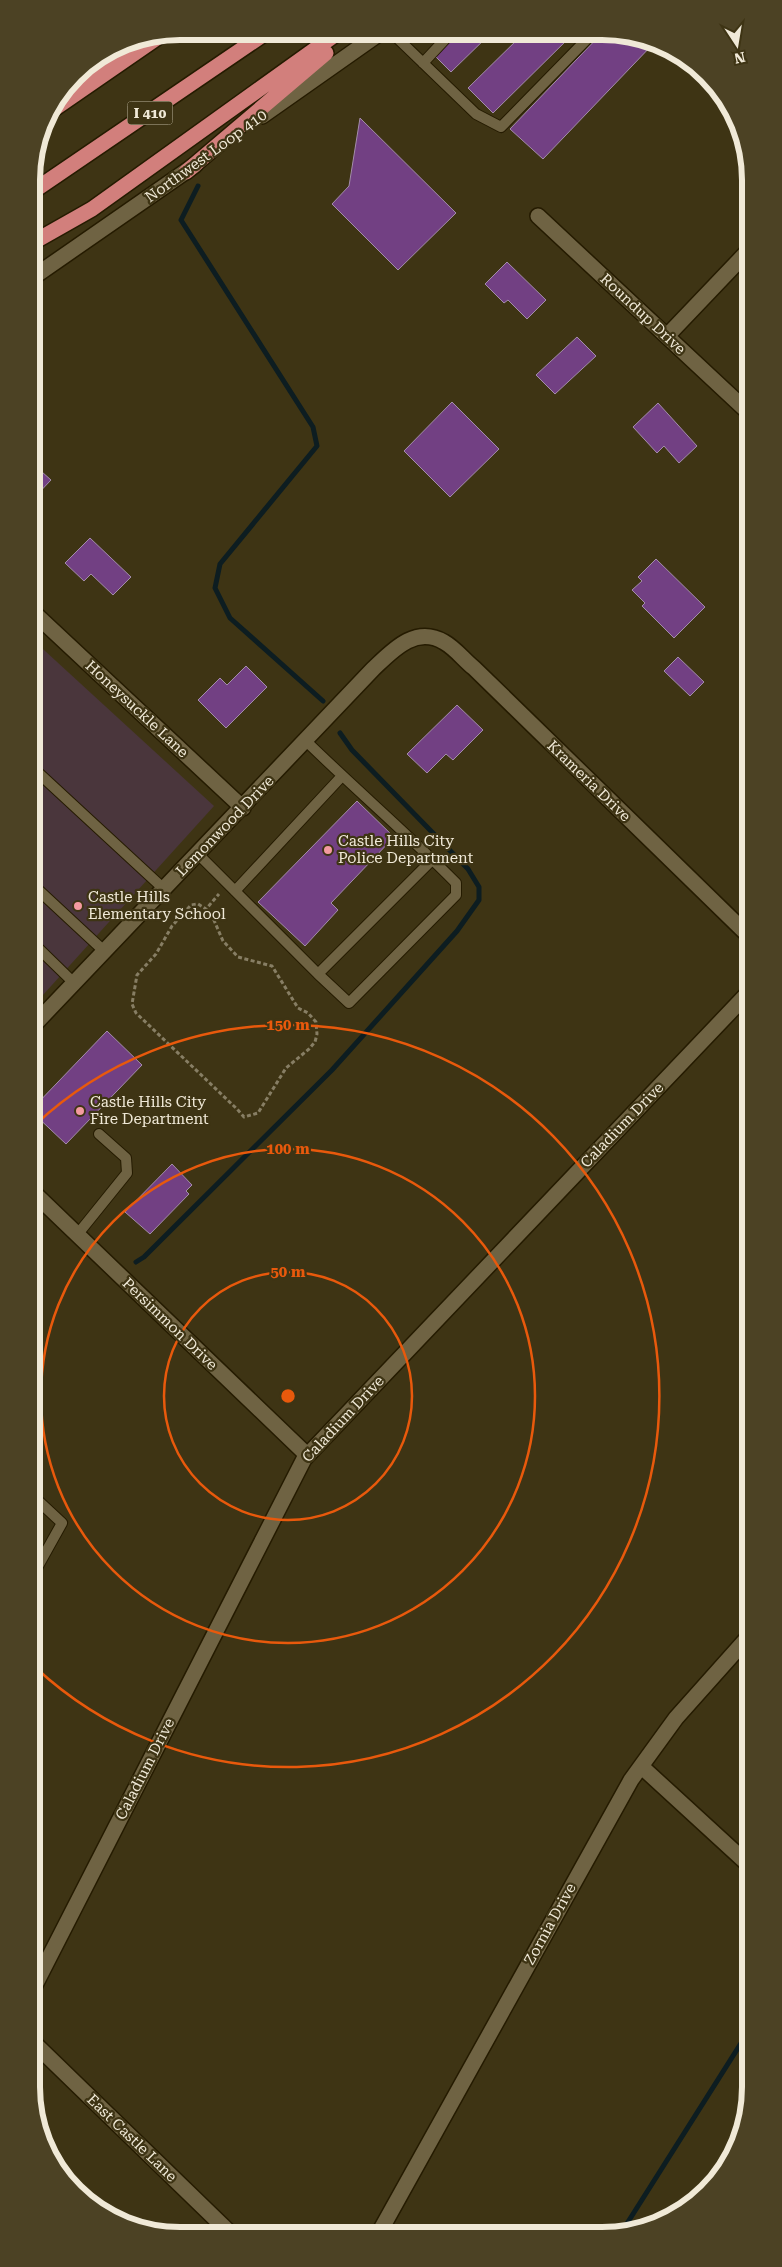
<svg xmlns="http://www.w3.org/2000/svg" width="782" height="2267" font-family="'Roboto Serif',serif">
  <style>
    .education { fill: #4a363c }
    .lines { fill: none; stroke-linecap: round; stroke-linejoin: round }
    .stream { stroke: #0d1d21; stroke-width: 5 }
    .building { fill: #724083; stroke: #a38daa }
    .lane-casing { stroke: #251b00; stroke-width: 12 }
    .street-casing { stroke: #251b00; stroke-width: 18 }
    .secondary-casing { stroke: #251b00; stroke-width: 18 }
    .highway-casing { stroke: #251b00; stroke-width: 18 }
    .path { stroke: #877e64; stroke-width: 3; stroke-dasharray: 4 2.5; stroke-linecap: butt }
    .lane { stroke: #6f6343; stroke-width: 10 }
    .street { stroke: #6f6343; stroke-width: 15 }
    .secondary { stroke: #6f6343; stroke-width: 15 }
    .highway { stroke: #d27f7c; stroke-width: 15 }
    .ring { fill: none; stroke: #e8590c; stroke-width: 2.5 }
    .poi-dot { fill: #f49aa0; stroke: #3e3414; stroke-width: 2 }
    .labels { text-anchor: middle; stroke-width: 4.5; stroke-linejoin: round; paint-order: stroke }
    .shield { fill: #3e3414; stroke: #bbb39c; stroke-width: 1 }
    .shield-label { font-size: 14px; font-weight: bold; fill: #f0e9d7 }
    .street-label { font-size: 15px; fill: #f0e9d7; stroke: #3e3414 }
    .poi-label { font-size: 15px; fill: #f0e9d7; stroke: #3e3414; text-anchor: start }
    .rim { fill: none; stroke: #f0e9d7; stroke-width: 6 }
    .centre { fill: #e8590c; stroke: #3e3414; stroke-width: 2.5 }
    .ring-label { font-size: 15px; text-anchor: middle; font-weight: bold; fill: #e8590c; stroke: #3e3414; stroke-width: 4.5; stroke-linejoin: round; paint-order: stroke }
  </style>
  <rect width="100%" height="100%" fill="#3e3414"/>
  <path class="education" d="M32 639 214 806 33 1006Z"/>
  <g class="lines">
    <path class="stream" d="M198 186 181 220 313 427 317 446 220 564 215 588 230 618 323 701
      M136 1262 144 1257 332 1070 457 931 479 900V887L468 869 352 750 340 733
      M621 2233 750 2029"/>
  </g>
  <path class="building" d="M457 33H491L451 72 434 55Z
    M524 33 573 34 493 113 468 88Z
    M601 34H631L654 43 543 159 510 129Z
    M360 118 456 213 398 270 332 204 349 186Z
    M507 262 546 300 527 319 508 300 504 303 485 284Z
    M577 337 596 356 555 394 536 375Z
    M452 402 499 449 450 497 404 451Z
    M658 403 697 446 679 463 664 446 657 453 633 427Z
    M32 463 51 480 32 500Z
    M90 538 131 577 113 595 91 574 84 581 65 563Z
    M656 559 705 607 674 638 642 606 645 603 632 590 642 581 638 577Z
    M678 657 704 682 690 696 664 671Z
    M246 666 267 687 226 728 198 700 220 678 227 685Z
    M457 705 483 730 453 760 446 754 427 773 407 754Z
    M357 801 394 837 331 903 338 910 305 946 258 902Z
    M107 1031 142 1065 66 1144 33 1113V1108Z
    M172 1164 192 1185 186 1191 189 1194 150 1234 125 1212Z"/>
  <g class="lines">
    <defs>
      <path id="lane" d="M392 33 476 114 501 127 592 34
        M423 63 451 33
        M306 741C355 789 408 834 456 883V895L349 1003 318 974 433 859
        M32 767 164 889
        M198 854 318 974
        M33 885 104 951
        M235 891 342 776
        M33 943 74 983
        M77 1235 127 1173 126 1158 99 1134
        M33 1496 62 1523 33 1575"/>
      <path id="street" d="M538 216 748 412
        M667 336 748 251
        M32 611 243 808
        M33 1026 373 669C392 651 415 625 444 642 455 648 464 660 474 668L749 936
        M33 1192 307 1455
        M642 1767 750 1866
        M34 1987 304 1459 749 992
        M34 2043 230 2233
        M379 2233 631 1780 676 1718 750 1635"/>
      <path id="secondary" d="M262 116 380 33
        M32 278 195 165"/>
      <path id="highway" d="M82 79 127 42
        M48 113 161 35
        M186 172 326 53
        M32 192 267 32
        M32 243 92 209 339 32"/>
    </defs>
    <use href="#lane" class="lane-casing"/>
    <use href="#street" class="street-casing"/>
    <use href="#secondary" class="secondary-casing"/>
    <use href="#highway" class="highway-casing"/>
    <path class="path" d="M206 909 213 918 223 941 238 957 272 966 298 1008 308 1013 316 1022 317 1034 315 1042 309 1049 286 1068 258 1113 244 1117 237 1109 136 1013 132 1004 137 975 156 954 172 926 191 905 198 904 206 909 219 894"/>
    <use href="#lane" class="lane"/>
    <use href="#street" class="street"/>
    <use href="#secondary" class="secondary"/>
    <use href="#highway" class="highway"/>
  </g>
  <g class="ring">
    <circle cx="288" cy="1396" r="124"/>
    <circle cx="288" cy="1396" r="247"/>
    <path d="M35 1125A371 371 0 1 1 35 1667"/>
  </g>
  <g class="poi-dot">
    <circle cx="328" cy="850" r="5"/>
    <circle cx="78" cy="906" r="5"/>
    <circle cx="80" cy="1111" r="5"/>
  </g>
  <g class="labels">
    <rect class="shield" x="127.5" y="101.5" width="45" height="23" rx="4"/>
    <g class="shield-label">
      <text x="150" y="118">I 410</text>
    </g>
    <g class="street-label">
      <text transform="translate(206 156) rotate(-36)" y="5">Northwest Loop 410</text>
      <text transform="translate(643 314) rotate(43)" y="5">Roundup Drive</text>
      <text transform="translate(137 709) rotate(43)" y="5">Honeysuckle Lane</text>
      <text transform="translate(589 781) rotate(44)" y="5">Krameria Drive</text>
      <text transform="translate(225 826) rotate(-46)" y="5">Lemonwood Drive</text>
      <text transform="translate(622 1125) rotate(-46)" y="5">Caladium Drive</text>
      <text transform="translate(170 1324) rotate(44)" y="5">Persimmon Drive</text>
      <text transform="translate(343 1419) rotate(-47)" y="5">Caladium Drive</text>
      <text transform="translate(145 1769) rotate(-63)" y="5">Caladium Drive</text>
      <text transform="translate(550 1924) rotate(-61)" y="5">Zornia Drive</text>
      <text transform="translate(132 2138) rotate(44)" y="5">East Castle Lane</text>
    </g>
    <g class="poi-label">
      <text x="338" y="846">Castle Hills City<tspan x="338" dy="17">Police Department</tspan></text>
      <text x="88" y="902">Castle Hills<tspan x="88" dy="17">Elementary School</tspan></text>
      <text x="90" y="1107">Castle Hills City<tspan x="90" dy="17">Fire Department</tspan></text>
    </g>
  </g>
  <path d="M0 0H782V2267H0ZM180 40H602A140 140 0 0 1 742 180V2087A140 140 0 0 1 602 2227H180A140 140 0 0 1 40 2087V180A140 140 0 0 1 180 40Z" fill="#4c4224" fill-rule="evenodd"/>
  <path class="rim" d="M180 40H602A140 140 0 0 1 742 180V2087A140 140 0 0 1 602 2227H180A140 140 0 0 1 40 2087V180A140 140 0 0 1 180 40Z"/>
  <circle cx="288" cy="1396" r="8" class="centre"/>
  <g class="ring-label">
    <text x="288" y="1030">150 m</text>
    <text x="288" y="1154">100 m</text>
    <text x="288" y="1277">50 m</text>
  </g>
  <g transform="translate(737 45) rotate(168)" stroke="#3e3414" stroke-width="4" paint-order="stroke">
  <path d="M0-4L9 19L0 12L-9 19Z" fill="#f0e9d7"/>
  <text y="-8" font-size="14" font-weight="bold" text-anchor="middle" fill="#f0e9d7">N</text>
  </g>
</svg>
